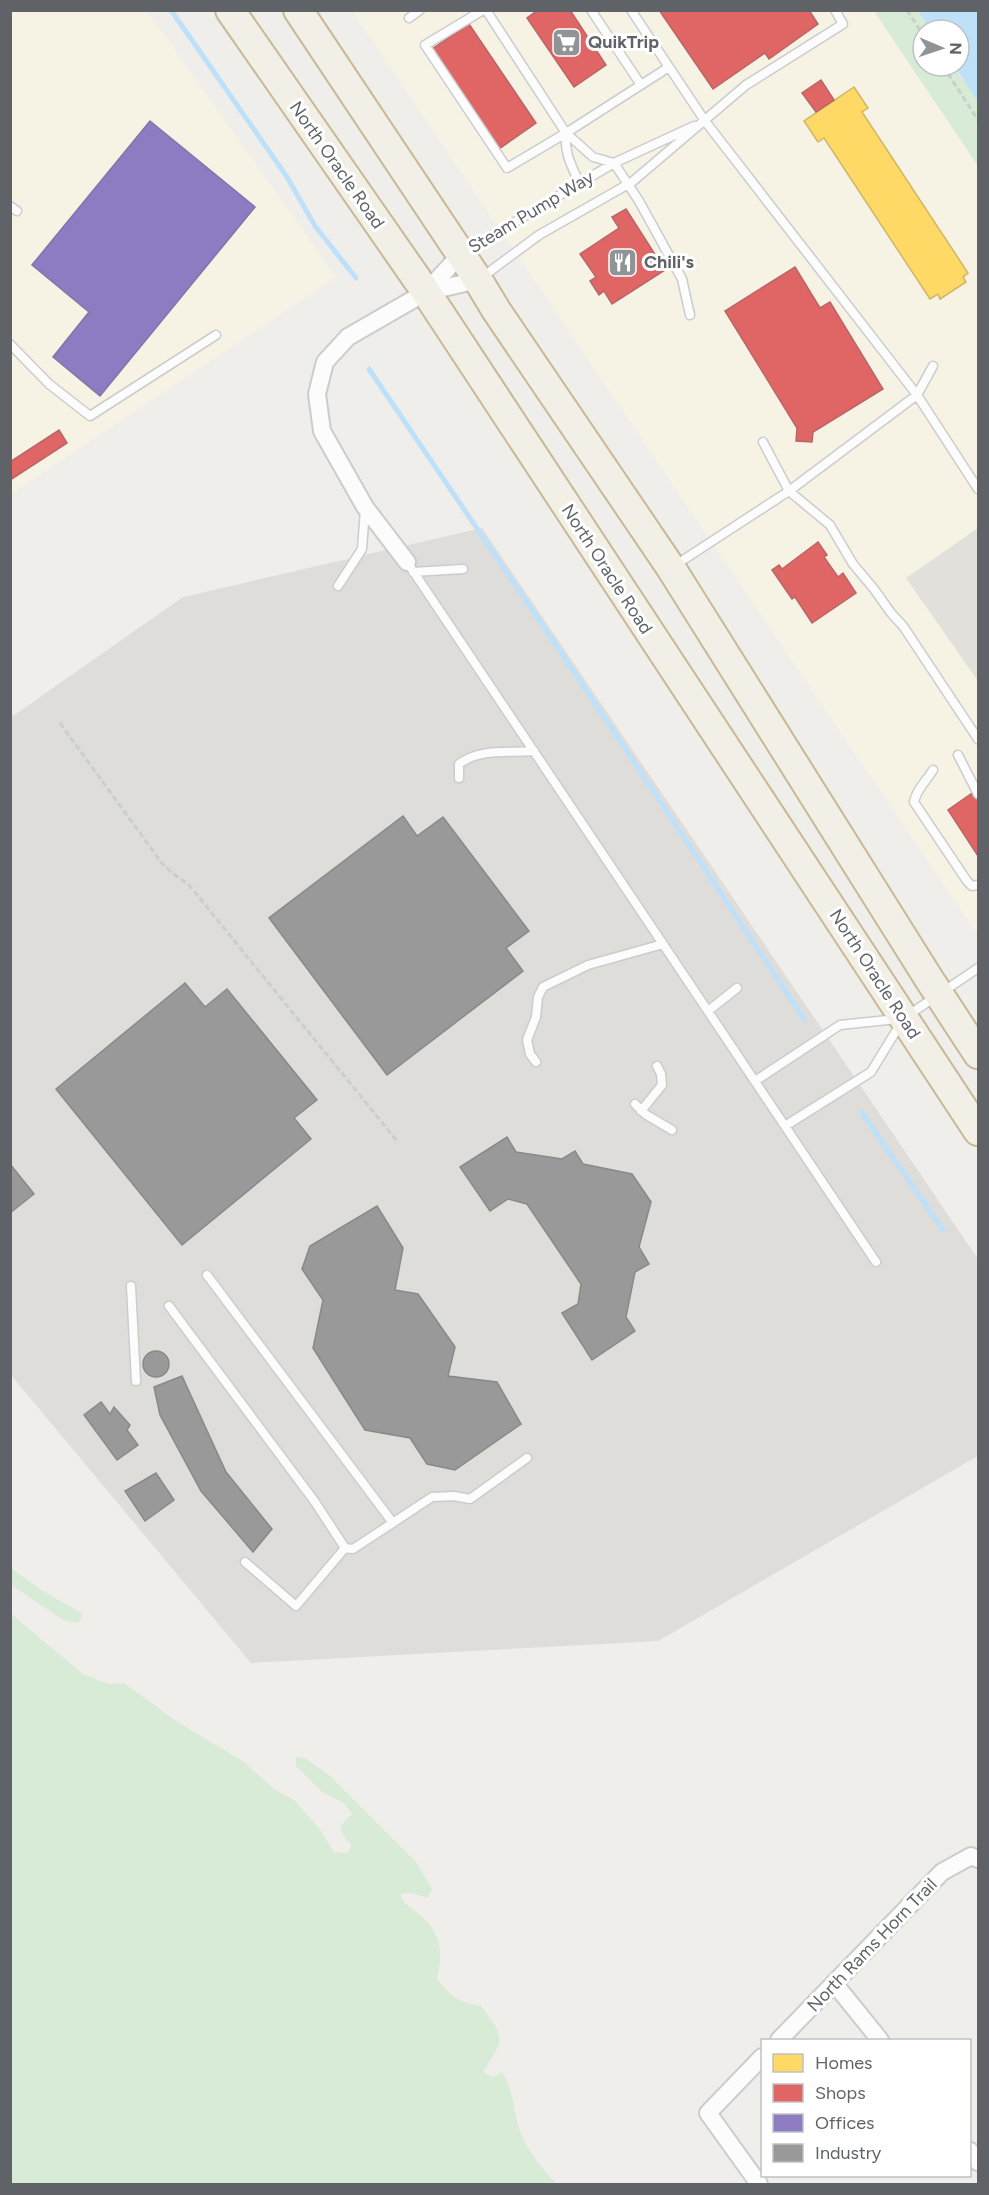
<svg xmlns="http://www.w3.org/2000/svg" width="989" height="2195" font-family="Figtree,sans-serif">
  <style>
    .commercial { fill: #f7f3e4 }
    .industrial { fill: #dfddda }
    .education { fill: #e2e0da }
    .green { fill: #d8ebd6; fill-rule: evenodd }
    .water { fill: #bfe0f9 }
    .homes { fill: #ffd966; stroke: #cfb667; stroke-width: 1.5 }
    .shops { fill: #e06666; stroke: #b96567; stroke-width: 1.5 }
    .offices { fill: #8e7cc3; stroke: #8074a8; stroke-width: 1.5 }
    .industry { fill: #999; stroke: #88898a; stroke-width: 1.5 }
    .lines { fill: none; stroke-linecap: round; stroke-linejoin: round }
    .stream { stroke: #bfe0f9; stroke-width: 5 }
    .service-casing { stroke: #cbcccc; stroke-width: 11 }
    .minor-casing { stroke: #cbcccc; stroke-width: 20 }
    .trunk-casing { stroke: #c8b996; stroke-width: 32 }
    .path { stroke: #cacfcc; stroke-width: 3; stroke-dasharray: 6 3; stroke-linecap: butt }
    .service { stroke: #fdfcfc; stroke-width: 8 }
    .minor { stroke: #fdfcfc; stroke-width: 16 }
    .trunk { stroke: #f2f0e6; stroke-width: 28 }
    .labels { text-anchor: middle; stroke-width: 6; stroke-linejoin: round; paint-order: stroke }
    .poi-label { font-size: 18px; font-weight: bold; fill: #5f6368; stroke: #fff; text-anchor: start }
    .street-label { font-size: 18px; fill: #5f6368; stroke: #fff }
  </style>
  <rect width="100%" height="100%" fill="#efeeea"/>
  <path class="commercial" d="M11 11H147L336 277 11 494Z
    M352 11H874L978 166V528L907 578 978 681V935Z"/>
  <path class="industrial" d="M482 528 978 1259V1456L658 1641 251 1663 11 1375 10 718 183 597Z"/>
  <path class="education" d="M978 528V681L906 578Z"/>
  <path class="green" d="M874 11H978V166ZM923 30H959V66H923Z
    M11 1568 38 1588 83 1614 78 1623 63 1620 11 1585Z
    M10 1613 83 1674 109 1684 124 1683 179 1723 244 1762 274 1789 295 1801 319 1828 334 1852 348 1853 351 1845 343 1835 340 1826 352 1814 344 1803 322 1792 296 1766V1757L305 1758 330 1776 416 1862 432 1889 428 1898 411 1893 401 1894C404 1906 410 1907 419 1914 440 1930 444 1953 437 1978 451 1997 458 2002 481 2006 507 2040 504 2038 483 2072L493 2077 502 2072C513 2088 513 2106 518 2125 524 2147 541 2168 557 2184H11Z"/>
  <path class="water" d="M918 11H978V102L955 66H959V30H931Z"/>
  <path class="homes" d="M854 87 868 108 862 112 968 273 963 277 966 282 940 299 938 294 930 299 824 138 818 142 804 121Z"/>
  <path class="shops" d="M538 10H570L606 65 574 87 527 18Z
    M659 10H809L818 24 769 59 765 53 713 89Z
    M469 24 536 123 499 149 432 49Z
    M821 80 834 100 816 112 802 93Z
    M626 209 665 270 612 304 604 291 599 295 590 281 596 277 580 254 619 228 612 217Z
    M795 267 820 308 830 302 883 389 813 432 812 442 796 441 797 428 725 311Z
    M59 430 67 443 10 480V462Z
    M818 542 827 555 824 557 838 577 843 573 856 593 812 623 795 597 792 599 772 570 779 565 782 569Z
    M975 791 978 797V856L948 810Z"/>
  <path class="offices" d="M150 121 255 207 100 396 53 357 89 312 32 265Z"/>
  <path class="industry" d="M403 816 417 836 443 817 529 931 506 948 523 971 387 1075 269 918Z
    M185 983 205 1007 227 989 317 1100 294 1118 311 1139 182 1245 56 1089Z
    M507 1137 516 1152 562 1159 575 1151 583 1164 632 1174 651 1202 639 1247 649 1264 635 1272 626 1317 635 1331 592 1360 562 1313 578 1304 581 1284 527 1204 508 1199 490 1211 460 1167Z
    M10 1164 34 1194 10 1213Z
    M377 1206 403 1248 395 1290 418 1294 455 1347 448 1376 497 1382 521 1424 455 1470 427 1464 410 1438 365 1430 313 1348 323 1300 302 1269 310 1246Z
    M143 1364a13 13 0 1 1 26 0a13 13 0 1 1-26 0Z
    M182 1376 226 1472 272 1529 253 1552 201 1491 160 1415 154 1387Z
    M101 1402 110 1414 114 1407 130 1425 127 1430 138 1445 117 1460 84 1415Z
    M156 1473 174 1500 145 1521 125 1491Z"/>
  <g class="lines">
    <path class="stream" d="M171 10 287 177 315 226 356 278
      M369 369 581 682 804 1019
      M862 1113 943 1230"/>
    <defs>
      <path id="service" d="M483 10 425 45 507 168 566 133 669 67 705 121 917 395 978 489
        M486 10 566 133 593 157 614 163 639 201 682 279 690 315
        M591 10 641 85
        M631 10 669 67
        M409 18 420 10
        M566 133C564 152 571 165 579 182
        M10 206 17 211
        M464 252 614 163 694 126
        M481 278 539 235 632 182 746 85 843 24 835 10
        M10 344 49 384 90 416 216 335
        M763 442 789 491 830 525 853 564 874 589 891 613 903 626 978 739
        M407 562 876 1262
        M674 566 789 491 917 395 933 366
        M413 572 463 569
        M338 586 362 549 365 510
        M958 755 978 794
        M933 770C927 780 916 790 914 802L967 881 972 886 978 885
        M459 778V764C480 748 509 753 534 751
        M708 1011 737 988
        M536 1062 530 1054 527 1040 536 1017 538 997 543 987 588 965 663 944
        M755 1081 840 1025 897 1019
        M635 1104 645 1114 672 1130
        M641 1111 662 1085 661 1074 657 1066
        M785 1126 871 1072 904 1018 978 968
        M207 1275 393 1523
        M131 1286 136 1381
        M169 1306 315 1502 345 1548 353 1549 432 1497 454 1496 470 1499 527 1458
        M245 1562 296 1606 345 1548"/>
      <path id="minor" d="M426 292 478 280
        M407 562 365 507 322 431 317 394 325 362 348 337 426 292 461 254
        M834 1983 880 2040
        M779 2040 942 1872 971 1856 978 1859
        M970 2151 978 2162
        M759 2184 708 2113 762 2057"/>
      <path id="trunk" d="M230 10 426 292 978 1131
        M298 10 478 280 496 310 671 568 929 979 978 1054"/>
    </defs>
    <use href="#service" class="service-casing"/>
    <use href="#minor" class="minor-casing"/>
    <use href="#trunk" class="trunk-casing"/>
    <path class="path" d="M907 10 923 35
      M943 66 978 120
      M60 723 161 862 171 872 189 885 397 1141"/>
    <use href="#service" class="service"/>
    <use href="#minor" class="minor"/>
    <use href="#trunk" class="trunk"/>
  </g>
  <defs>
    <symbol id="supermarket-square" viewBox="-11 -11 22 22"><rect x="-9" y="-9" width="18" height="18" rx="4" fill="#919496" stroke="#fff"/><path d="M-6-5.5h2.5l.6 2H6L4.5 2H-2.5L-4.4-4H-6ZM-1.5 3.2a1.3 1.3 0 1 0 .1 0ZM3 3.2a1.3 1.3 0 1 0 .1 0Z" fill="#fff"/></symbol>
    <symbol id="restaurant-square" viewBox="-11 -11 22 22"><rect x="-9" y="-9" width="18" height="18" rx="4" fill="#919496" stroke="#fff"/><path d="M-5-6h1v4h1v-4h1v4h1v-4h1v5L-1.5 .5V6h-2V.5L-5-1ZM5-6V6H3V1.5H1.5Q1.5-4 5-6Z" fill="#fff"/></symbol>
  </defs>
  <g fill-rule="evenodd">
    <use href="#supermarket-square" x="550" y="26" width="33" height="33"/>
    <use href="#restaurant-square" x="606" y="246" width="33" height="33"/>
  </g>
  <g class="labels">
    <g class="poi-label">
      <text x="588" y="48">QuikTrip</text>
      <text x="644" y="268">Chili's</text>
    </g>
    <g class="street-label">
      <text transform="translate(337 165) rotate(55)" y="6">North Oracle Road</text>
      <text transform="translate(531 212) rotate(-31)" y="6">Steam Pump Way</text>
      <text transform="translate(607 569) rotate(57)" y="6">North Oracle Road</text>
      <text transform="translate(875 974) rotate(57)" y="6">North Oracle Road</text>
      <text transform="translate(872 1945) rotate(-46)" y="6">North Rams Horn Trail</text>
    </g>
  </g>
  <rect width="989" height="2195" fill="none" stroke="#5f6368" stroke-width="24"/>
  <rect x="761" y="2039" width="210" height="138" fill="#ffffff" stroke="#bfc1c3" stroke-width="1.5"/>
  <rect x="773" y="2054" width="30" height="18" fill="#ffd966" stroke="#bfc1c3" stroke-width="1.5"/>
  <text x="815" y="2069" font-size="18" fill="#5f6368">Homes</text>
  <rect x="773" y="2084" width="30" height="18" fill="#e06666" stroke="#bfc1c3" stroke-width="1.5"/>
  <text x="815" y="2099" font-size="18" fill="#5f6368">Shops</text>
  <rect x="773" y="2114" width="30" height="18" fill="#8e7cc3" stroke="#bfc1c3" stroke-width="1.5"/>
  <text x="815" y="2129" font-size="18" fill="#5f6368">Offices</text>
  <rect x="773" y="2144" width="30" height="18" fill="#999999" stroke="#bfc1c3" stroke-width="1.5"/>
  <text x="815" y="2159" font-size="18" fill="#5f6368">Industry</text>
  <g transform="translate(941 48) rotate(92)"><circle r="28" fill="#ffffff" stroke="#bfc1c3" stroke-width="1.5"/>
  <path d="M0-4.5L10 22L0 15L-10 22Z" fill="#919496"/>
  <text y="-9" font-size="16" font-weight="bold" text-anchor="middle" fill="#5f6368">N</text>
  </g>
</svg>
